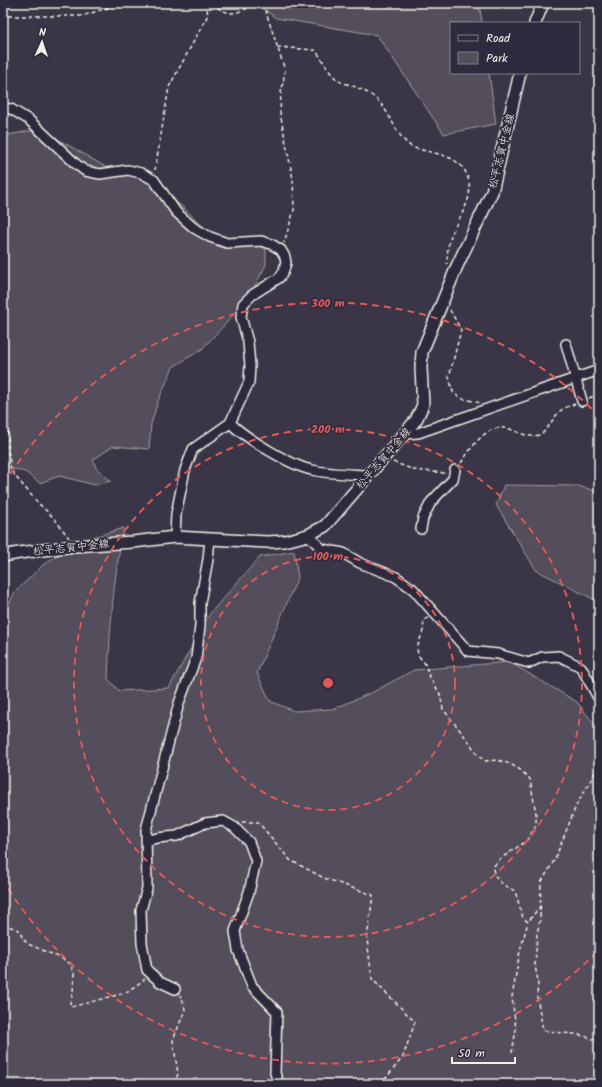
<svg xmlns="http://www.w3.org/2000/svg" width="602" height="1087" font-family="Kalam,'Klee One',sans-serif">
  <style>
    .green { fill: #534e5c; stroke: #a4a0a2 }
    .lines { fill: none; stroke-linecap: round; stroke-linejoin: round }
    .minor-casing { stroke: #f4f1e8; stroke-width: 12 }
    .major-casing { stroke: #f4f1e8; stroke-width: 14 }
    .path { stroke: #f4f1e8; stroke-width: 1.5; stroke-dasharray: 4 3; stroke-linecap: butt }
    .minor { stroke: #2f2a3d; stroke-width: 9 }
    .major { stroke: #2f2a3d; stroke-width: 11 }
    .ring { fill: none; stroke: #de5a58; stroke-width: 2; stroke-dasharray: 7 5 }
    .labels { text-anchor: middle; stroke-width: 3.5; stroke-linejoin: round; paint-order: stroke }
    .street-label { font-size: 11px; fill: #f4f1e8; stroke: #2f2a3d }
    .centre { fill: #de5a58; stroke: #2f2a3d; stroke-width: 2 }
    .ring-label { font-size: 12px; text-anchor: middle; font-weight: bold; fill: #de5a58; stroke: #2f2a3d; stroke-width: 3.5; stroke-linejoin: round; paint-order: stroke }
  </style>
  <rect width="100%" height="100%" fill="#3b3647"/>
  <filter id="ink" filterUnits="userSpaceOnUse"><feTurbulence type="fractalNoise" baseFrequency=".025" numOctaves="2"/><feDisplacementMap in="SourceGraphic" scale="8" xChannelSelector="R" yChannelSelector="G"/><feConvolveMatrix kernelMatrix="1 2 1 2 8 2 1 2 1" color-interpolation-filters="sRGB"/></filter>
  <g filter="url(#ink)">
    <path class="green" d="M255 3H472L480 9 482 23H451V73H489L496 124 444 134 377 35 276 18Z
      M29 131 56 138 116 173 144 179 165 193 185 209 207 230 235 243 266 247V265L252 291 230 319 202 349 173 367 158 401 151 424 149 449 113 446 93 460 96 468 111 481 95 485 59 476 40 483 25 472 3 466V136Z
      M504 485 578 486 599 492V602L536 570 496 505Z
      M124 528C113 577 110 628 108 679L119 691 169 688 211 612 260 557 294 551 298 577 257 673 270 701 294 711 333 709 373 692 414 670 509 662 577 702 599 730V1084H3V616L15 592 44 564 83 540Z"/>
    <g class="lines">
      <defs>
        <path id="minor" d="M3 108 11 109 29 120 76 164 85 171 100 174 128 170 141 173 154 180 176 212 194 228 210 237 227 243 261 241 271 244 281 250 285 257 286 263 283 273 279 278 252 295 243 304 241 317 248 342 250 366 249 382 230 423 193 449 185 470 176 514 175 537
          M566 344 582 401
          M230 423C246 438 291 466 312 470 330 474 349 474 367 475
          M404 434 418 433 599 370
          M421 529 423 518 431 502 453 479 455 470
          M308 535 322 549 343 553 360 563 396 577 413 589 468 651 498 654 529 663 542 657 559 656 581 667 599 699
          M146 841 157 838 177 836 205 823 223 821 234 827 249 842 256 861 249 892 235 931 238 950 252 986 277 1012 275 1073 279 1084
          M175 989 160 982 147 970 142 943 141 910 147 888 146 830 179 703 196 658 200 626V603L208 559 210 539"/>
        <path id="major" d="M535 23 543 3
          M3 556 19 553 75 546 133 542 175 537 267 542 285 541 308 535 325 526 404 434 416 420 423 405 421 368 422 352 457 266 492 192 520 73"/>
      </defs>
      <use href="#minor" class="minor-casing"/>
      <use href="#major" class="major-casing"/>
      <path class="path" d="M212 3C231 19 237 13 257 3
        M263 3 285 70 283 83 281 93 280 113 293 179 294 210 284 243
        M3 20 6 16H82L123 3
        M277 47 315 50C323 59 328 73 339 81 342 83 347 84 351 85 362 90 373 94 381 104 392 117 398 140 414 148 418 149 422 150 426 151 445 155 466 160 469 183 472 202 460 215 453 231 448 242 447 252 447 264
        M155 170 169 87 208 15 206 3
        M450 310 461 330 449 377 453 392 460 398 481 403
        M3 382 8 406V451L11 469 15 476 38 503 54 518 69 538
        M589 398 599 394
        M393 462 414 470 445 473
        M461 463C474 444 489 419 515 431 523 434 530 438 539 435 547 432 552 419 559 412 563 408 569 406 575 404
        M428 618 424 620 423 631 417 648 418 655 426 665 428 674 440 694 443 709 470 743 478 756 486 761 498 760 510 764 519 769 530 779 536 814V825L528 840 500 859 493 867C494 881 504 885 515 891L523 918 528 922 541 905
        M599 766 576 806 555 859 541 883 540 920 537 934 535 966 538 981 537 997 543 1030C563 1035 579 1031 599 1042
        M242 822H258L290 860 324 878 373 895 367 939 372 979 415 1022 403 1057 381 1084
        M3 924 19 930 23 939 28 944 61 958 71 964 74 974 73 993 70 1003 71 1007 125 993 145 979
        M512 1053 516 1029 512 997 520 951 528 922
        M174 1084 178 1074 173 1040 185 1010 184 1004 180 995"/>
      <use href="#minor" class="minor"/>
      <use href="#major" class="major"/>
    </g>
  </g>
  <g class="ring">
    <circle cx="328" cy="683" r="127"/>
    <circle cx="328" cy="683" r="254"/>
    <path d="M597 952A380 380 0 0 1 4 882M4 484A380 380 0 0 1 597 414"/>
  </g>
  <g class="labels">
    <g class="street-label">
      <text transform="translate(501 151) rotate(-76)" y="4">松平志賀中金線</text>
      <text transform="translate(383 458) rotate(-49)" y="4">松平志賀中金線</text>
      <text transform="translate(71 547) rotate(-6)" y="4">松平志賀中金線</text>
    </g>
  </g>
  <circle cx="328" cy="683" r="6" class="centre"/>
  <g class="ring-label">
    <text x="328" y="307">300 m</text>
    <text x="328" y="433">200 m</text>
    <text x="328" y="560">100 m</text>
  </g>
  <rect width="602" height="1087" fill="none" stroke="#2f2a3d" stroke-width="16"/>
  <rect x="8" y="8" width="586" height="1071" fill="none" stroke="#f4f1e8" stroke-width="1.5" filter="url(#ink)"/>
  <rect x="450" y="22" width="130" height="52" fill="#2f2a3d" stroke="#7e7a81"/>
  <rect x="458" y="35" width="20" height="6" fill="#2f2a3d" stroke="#7e7a81"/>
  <text x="486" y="42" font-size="12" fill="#f4f1e8">Road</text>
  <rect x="458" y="52" width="20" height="12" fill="#534e5c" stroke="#7e7a81"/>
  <text x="486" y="62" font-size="12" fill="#f4f1e8">Park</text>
  <g transform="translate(42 42) rotate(3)" stroke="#2f2a3d" stroke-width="3" paint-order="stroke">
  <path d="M0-3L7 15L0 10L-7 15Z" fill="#f4f1e8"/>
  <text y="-6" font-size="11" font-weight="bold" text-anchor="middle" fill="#f4f1e8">N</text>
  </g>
  <path d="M452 1057v6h63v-6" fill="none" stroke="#f4f1e8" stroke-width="2"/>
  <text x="458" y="1057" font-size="12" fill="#f4f1e8" stroke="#2f2a3d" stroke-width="3" paint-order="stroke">50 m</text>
</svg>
